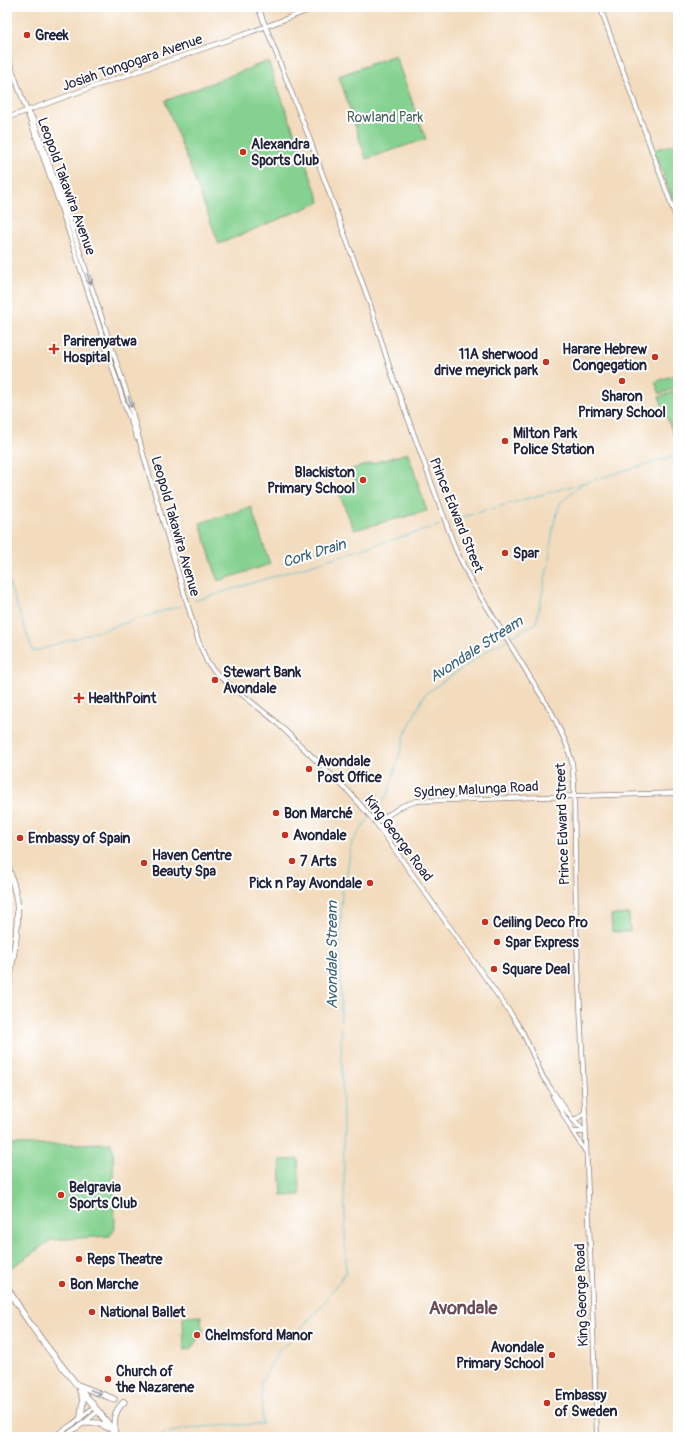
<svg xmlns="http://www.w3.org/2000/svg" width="685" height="1444" font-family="Pangolin,sans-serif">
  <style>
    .green { fill: #84d190; stroke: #537a66 }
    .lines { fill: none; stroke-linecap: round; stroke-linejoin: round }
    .stream { stroke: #54c0ce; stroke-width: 1 }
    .secondary-casing { stroke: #8a7e7c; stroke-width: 5.5 }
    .highway-casing { stroke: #8a7e7c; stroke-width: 7 }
    .secondary { stroke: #fff; stroke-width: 4 }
    .highway { stroke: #fff; stroke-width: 5.5 }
    .oneway { stroke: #9c9ca7 }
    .poi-dot { fill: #c8321e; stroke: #fff; stroke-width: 1.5 }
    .labels { text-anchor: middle; stroke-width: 4; stroke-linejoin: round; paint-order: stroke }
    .poi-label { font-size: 14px; font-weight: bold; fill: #22223b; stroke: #fff; text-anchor: start }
    .street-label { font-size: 14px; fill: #22223b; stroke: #fff }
    .park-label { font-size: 14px; fill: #445f59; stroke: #fff }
    .water-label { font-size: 15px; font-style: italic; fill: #366176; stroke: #fff }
    .district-label { font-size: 18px; font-weight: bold; fill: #674d55; stroke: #fff }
  </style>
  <rect width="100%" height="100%" fill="#fff"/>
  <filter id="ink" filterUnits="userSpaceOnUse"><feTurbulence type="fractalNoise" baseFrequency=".025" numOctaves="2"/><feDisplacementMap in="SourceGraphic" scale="8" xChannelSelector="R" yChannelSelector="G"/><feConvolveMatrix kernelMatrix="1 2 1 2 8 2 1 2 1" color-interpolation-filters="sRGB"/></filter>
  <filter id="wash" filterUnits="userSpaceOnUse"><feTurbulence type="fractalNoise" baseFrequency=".012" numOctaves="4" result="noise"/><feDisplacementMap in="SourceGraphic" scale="16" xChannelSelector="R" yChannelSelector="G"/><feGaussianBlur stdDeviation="0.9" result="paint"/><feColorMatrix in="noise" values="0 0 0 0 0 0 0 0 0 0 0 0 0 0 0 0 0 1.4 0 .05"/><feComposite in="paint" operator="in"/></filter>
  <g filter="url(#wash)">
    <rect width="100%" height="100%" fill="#f3dbbd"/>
    <path class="green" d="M395 55 426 139 366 159 339 76Z
      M268 61 320 202 219 244 165 101Z
      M678 143V214L654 150Z
      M674 375 678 387 660 394 655 382Z
      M678 390V434L674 436 659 397Z
      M408 453 427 511 354 530 339 493 357 488 352 469Z
      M251 507 270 564 218 581 200 523Z
      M629 914 630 932H612L611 915Z
      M111 1143 113 1150 115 1229 110 1236 51 1240 14 1266 7 1267V1162H9L8 1145Z
      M298 1159 300 1195 282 1196 280 1160Z
      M201 1316 202 1327 204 1330 190 1350 184 1351 183 1317Z"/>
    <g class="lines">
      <path class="stream" d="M456 519 582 483
        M7 577 33 652 98 631
        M194 601 440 525
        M100 631 182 605
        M509 638 536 623 549 561 553 527 560 503 583 483 678 455
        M372 815 388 794 406 732 425 694 488 650 506 640
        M341 1020 340 941 342 890 347 872 352 842 370 817
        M157 1437C188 1424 229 1426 262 1424L261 1382 280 1349 289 1342 322 1305 346 1272 341 1028"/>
    </g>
  </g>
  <g filter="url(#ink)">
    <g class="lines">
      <defs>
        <path id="secondary" d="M258 7 307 132 369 301 390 369 456 550 470 579 552 713 566 743 572 762 574 783 576 921 585 1111 597 1437
          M600 7 678 223
          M7 55 58 199 124 403 137 438
          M28 111 33 119 70 222 129 400 142 450 198 640 207 662 219 676 274 720 350 793 376 823 511 1014 523 1033 543 1077 551 1089 573 1120 585 1132
          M7 118 84 90 251 32 317 7
          M376 823 402 806 417 801 678 793
          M553 1096 573 1132 586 1152
          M573 1120 578 1118 585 1112
          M573 1132H585
          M53 1437 73 1424 94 1407
          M63 1437 84 1423 98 1411"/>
        <path id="highway" d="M7 864C11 876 15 888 17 901 20 928 11 966 7 994
          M7 1287C37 1341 81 1387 118 1437
          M78 1385 114 1399
          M80 1391 83 1399 81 1417
          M84 1423H98L109 1428
          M114 1431C114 1419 114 1411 124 1402"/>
      </defs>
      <use href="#secondary" class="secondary-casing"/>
      <use href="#highway" class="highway-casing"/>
      <use href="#secondary" class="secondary"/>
      <use href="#highway" class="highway"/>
    </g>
    <defs><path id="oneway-shaft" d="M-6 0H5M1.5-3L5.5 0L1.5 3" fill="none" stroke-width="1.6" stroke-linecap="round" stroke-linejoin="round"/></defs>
    <g class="oneway">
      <use href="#oneway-shaft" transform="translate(89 279) rotate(72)"/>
      <use href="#oneway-shaft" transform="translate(130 402) rotate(73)"/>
      <use href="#oneway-shaft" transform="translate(96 1392) rotate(21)"/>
    </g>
  </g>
  <g class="poi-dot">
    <circle cx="27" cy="35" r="4"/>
    <circle cx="243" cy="152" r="4"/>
    <path d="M52 343h4v4h4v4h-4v4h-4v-4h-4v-4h4z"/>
    <circle cx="655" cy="357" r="4"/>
    <circle cx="546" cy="362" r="4"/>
    <circle cx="622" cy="381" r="4"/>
    <circle cx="505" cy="441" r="4"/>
    <circle cx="363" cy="480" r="4"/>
    <circle cx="505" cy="553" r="4"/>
    <circle cx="215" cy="680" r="4"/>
    <path d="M77 692h4v4h4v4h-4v4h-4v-4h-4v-4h4z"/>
    <circle cx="309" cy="769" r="4"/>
    <circle cx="276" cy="813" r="4"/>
    <circle cx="285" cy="835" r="4"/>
    <circle cx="20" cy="838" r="4"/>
    <circle cx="292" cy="861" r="4"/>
    <circle cx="144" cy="863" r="4"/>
    <circle cx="370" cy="883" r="4"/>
    <circle cx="485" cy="922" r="4"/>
    <circle cx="497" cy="942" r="4"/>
    <circle cx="494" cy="969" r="4"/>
    <circle cx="61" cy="1195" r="4"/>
    <circle cx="79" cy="1259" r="4"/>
    <circle cx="62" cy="1284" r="4"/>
    <circle cx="92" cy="1312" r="4"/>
    <circle cx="197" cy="1335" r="4"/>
    <circle cx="552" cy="1355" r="4"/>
    <circle cx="108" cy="1379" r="4"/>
    <circle cx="547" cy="1403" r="4"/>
  </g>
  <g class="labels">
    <g class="poi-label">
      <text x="35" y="40">Greek</text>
      <text x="251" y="149">Alexandra<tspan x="251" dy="16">Sports Club</tspan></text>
      <text x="63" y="346">Parirenyatwa<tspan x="63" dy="16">Hospital</tspan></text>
      <text x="647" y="354" text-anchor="end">Harare Hebrew<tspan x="647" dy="16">Congegation</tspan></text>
      <text x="538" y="359" text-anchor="end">11A sherwood<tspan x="538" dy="16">drive meyrick park</tspan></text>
      <text x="622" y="401" text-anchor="middle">Sharon<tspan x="622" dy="16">Primary School</tspan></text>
      <text x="513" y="438">Milton Park<tspan x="513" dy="16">Police Station</tspan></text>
      <text x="355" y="477" text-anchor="end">Blackiston<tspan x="355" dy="16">Primary School</tspan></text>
      <text x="513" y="558">Spar</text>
      <text x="223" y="677">Stewart Bank<tspan x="223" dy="16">Avondale</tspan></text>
      <text x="88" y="703">HealthPoint</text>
      <text x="317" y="766">Avondale<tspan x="317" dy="16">Post Office</tspan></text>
      <text x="284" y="818">Bon Marché</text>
      <text x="293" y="840">Avondale</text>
      <text x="28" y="843">Embassy of Spain</text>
      <text x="152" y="860">Haven Centre<tspan x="152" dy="16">Beauty Spa</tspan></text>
      <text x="300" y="866">7 Arts</text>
      <text x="362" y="888" text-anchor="end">Pick n Pay Avondale</text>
      <text x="493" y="927">Ceiling Deco Pro</text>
      <text x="505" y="947">Spar Express</text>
      <text x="502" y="974">Square Deal</text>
      <text x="69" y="1192">Belgravia<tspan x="69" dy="16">Sports Club</tspan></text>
      <text x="87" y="1264">Reps Theatre</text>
      <text x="70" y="1289">Bon Marche</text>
      <text x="100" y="1317">National Ballet</text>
      <text x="205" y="1340">Chelmsford Manor</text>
      <text x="544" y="1352" text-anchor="end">Avondale<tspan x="544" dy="16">Primary School</tspan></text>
      <text x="116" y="1376">Church of<tspan x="116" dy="16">the Nazarene</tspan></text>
      <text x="555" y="1400">Embassy<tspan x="555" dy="16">of Sweden</tspan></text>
    </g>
    <g class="street-label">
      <text transform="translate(132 62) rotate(-19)" y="5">Josiah Tongogara Avenue</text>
      <text transform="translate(67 186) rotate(70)" y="5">Leopold Takawira Avenue</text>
      <text transform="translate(457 515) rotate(68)" y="5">Prince Edward Street</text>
      <text transform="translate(176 526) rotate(74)" y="5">Leopold Takawira Avenue</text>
      <text transform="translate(476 789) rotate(-3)" y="5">Sydney Malunga Road</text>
      <text transform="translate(562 824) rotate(-92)" y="5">Prince Edward Street</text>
      <text transform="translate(399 838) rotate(53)" y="5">King George Road</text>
      <text transform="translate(581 1295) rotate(-92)" y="5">King George Road</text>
    </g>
    <g class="park-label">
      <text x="385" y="122">Rowland Park</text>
    </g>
    <g class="water-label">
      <text transform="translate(314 553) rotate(-17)" y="5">Cork Drain</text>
      <text transform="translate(476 649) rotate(-33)" y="5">Avondale Stream</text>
      <text transform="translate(332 955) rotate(-90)" y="5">Avondale Stream</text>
    </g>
    <g class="district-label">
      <text x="463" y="1314">Avondale</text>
    </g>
  </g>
  <rect width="685" height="1444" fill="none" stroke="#fff" stroke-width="24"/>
</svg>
